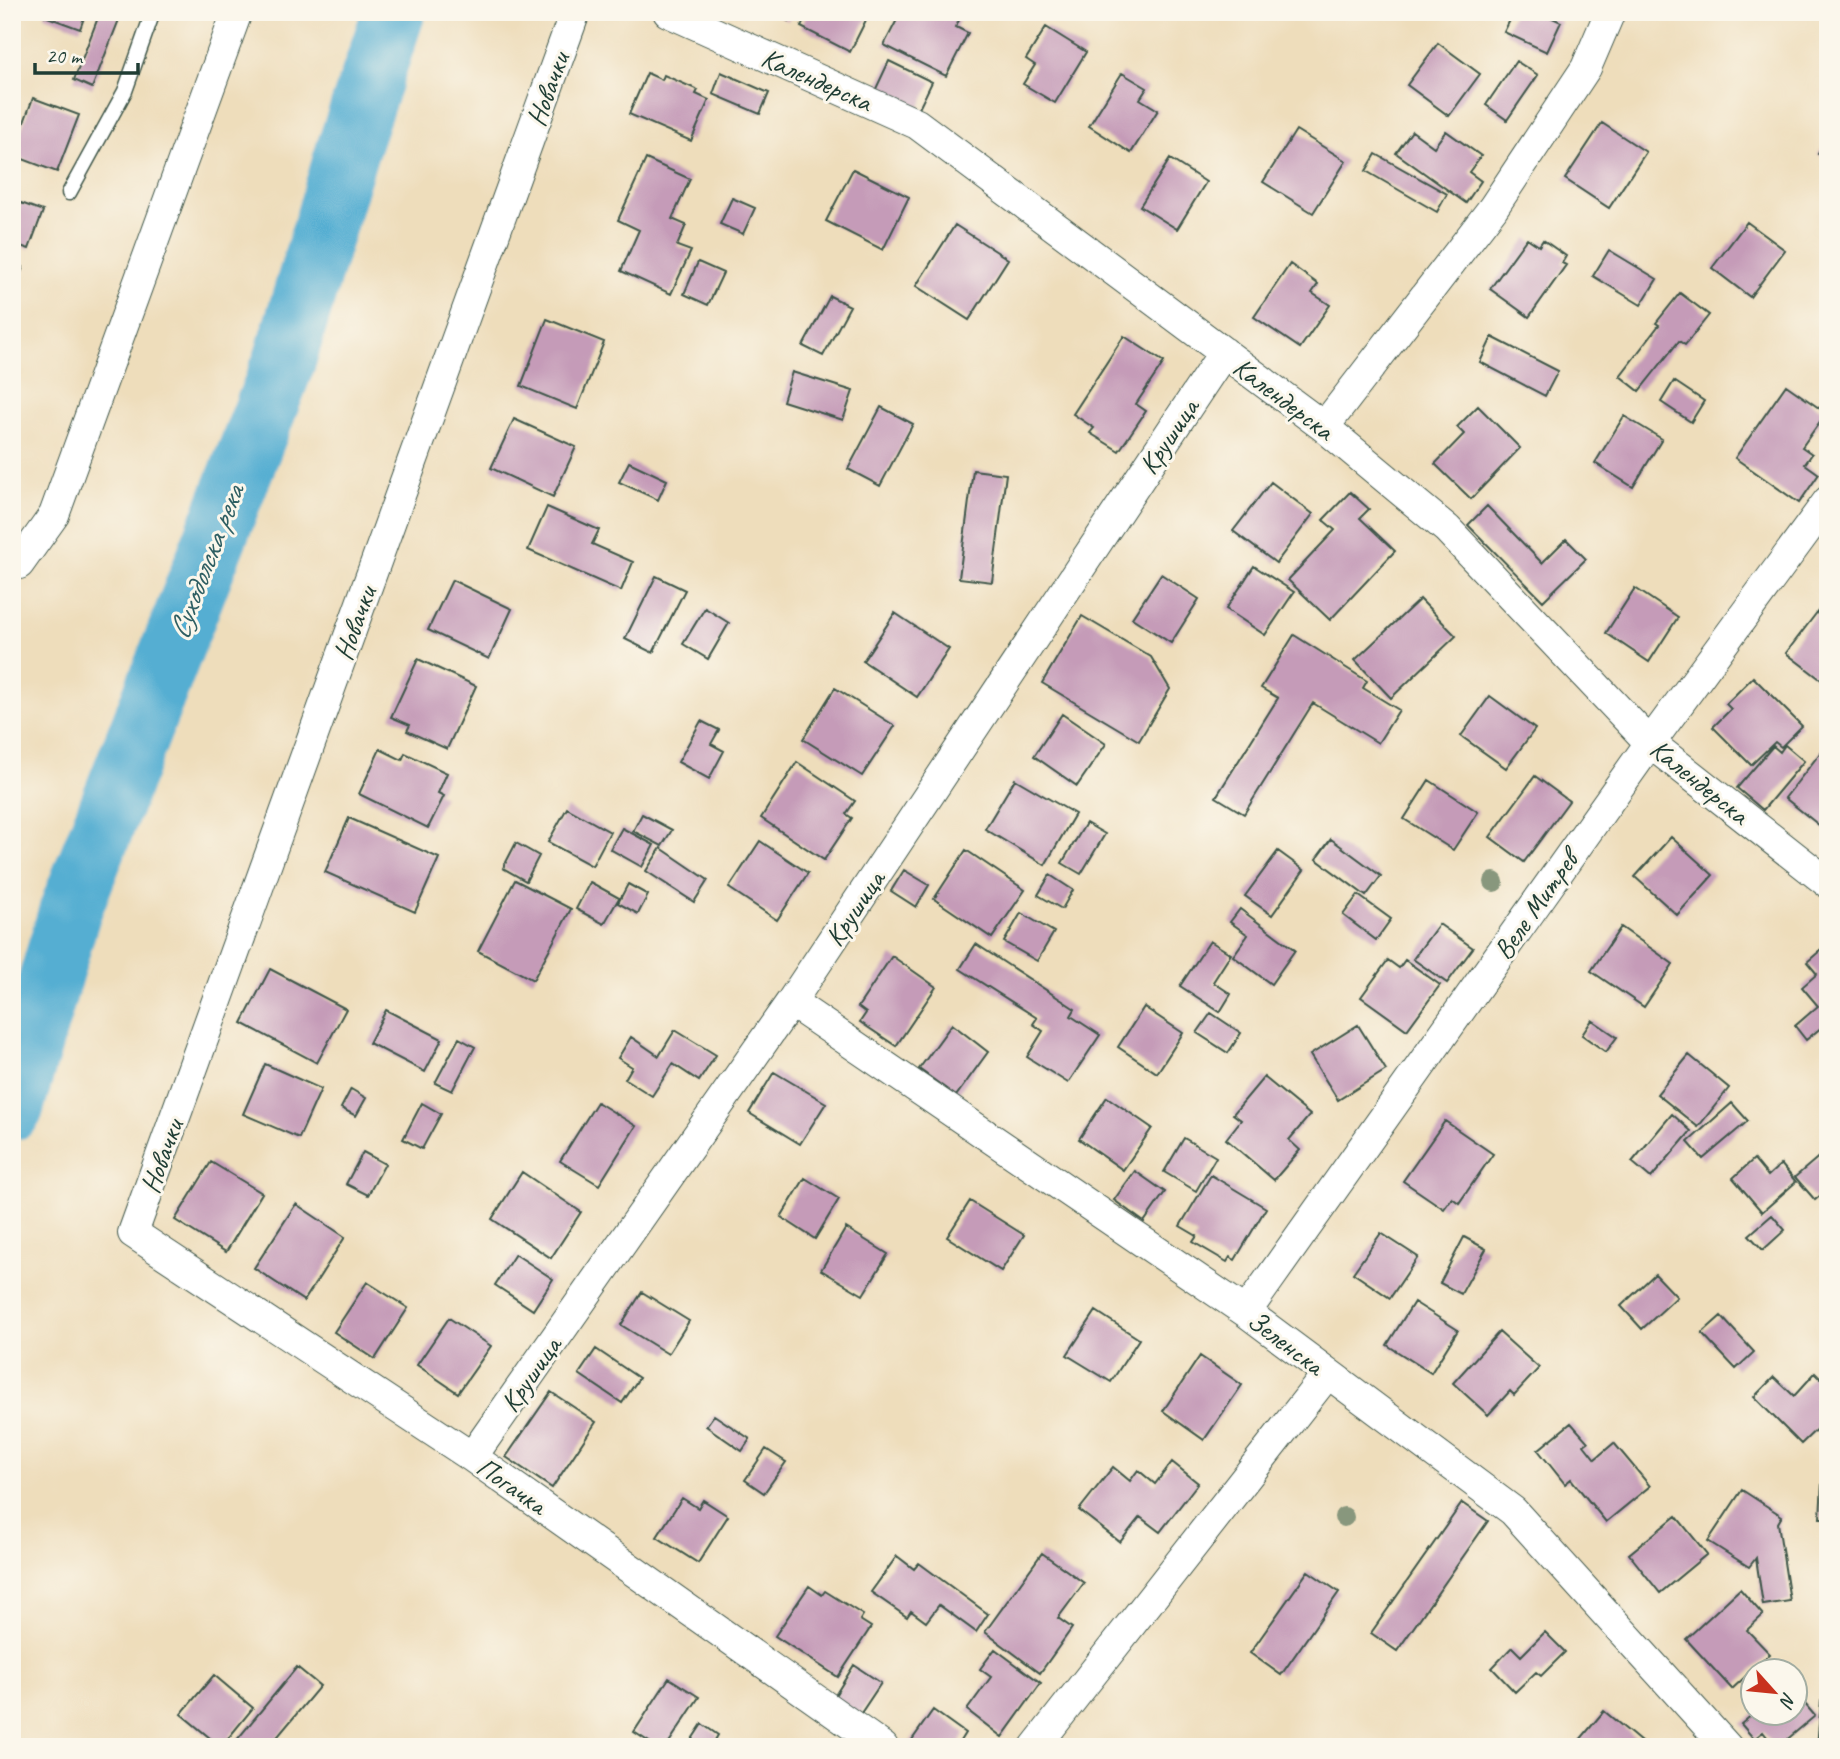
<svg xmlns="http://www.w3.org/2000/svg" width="1840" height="1759" font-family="Caveat,sans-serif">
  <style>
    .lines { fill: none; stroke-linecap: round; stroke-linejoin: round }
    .river { stroke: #54aed2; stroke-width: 63 }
    .building { fill: #c59bb8 }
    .lane-casing { stroke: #3e5548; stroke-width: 17 }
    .street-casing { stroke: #3e5548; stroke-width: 32 }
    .lane { stroke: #fff; stroke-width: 14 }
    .street { stroke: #fff; stroke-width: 30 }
    .tree { fill: #88977d }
    .labels { text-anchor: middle; stroke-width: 6; stroke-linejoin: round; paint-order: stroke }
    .street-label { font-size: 28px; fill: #1f3d34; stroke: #fbf7ec }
    .water-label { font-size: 30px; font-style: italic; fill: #2f5f63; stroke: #fbf7ec }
  </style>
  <rect width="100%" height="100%" fill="#fbf7ec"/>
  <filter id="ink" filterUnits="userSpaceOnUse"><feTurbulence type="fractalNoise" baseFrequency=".0143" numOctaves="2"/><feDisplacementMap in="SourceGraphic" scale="14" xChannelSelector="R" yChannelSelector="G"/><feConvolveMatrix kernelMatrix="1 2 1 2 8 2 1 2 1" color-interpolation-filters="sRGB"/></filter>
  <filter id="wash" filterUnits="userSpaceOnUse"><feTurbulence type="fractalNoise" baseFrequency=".00686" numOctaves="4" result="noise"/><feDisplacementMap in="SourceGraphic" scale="28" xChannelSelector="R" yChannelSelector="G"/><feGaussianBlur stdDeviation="1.57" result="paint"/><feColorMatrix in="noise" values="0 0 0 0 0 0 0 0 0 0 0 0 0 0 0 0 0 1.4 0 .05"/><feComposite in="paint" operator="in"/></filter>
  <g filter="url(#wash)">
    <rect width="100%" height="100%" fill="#edb"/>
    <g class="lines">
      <path class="river" d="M12 1109 70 911 285 359 347 151 394 12"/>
    </g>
    <g id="blocks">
      <path class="building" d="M46 12H86L80 29 45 16Z
        M91 12H122L92 88 74 80 99 15Z
        M769 12H792L788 21Z
        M808 12H870L850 52 801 27Z
        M901 12H926L932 16 934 12H943L959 20 956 27 968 33 946 76 884 45Z
        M1514 12H1540L1561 22 1547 52 1504 32Z
        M1046 27 1086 52 1055 103 1023 84 1035 65 1026 59Z
        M1438 43 1480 74 1449 116 1407 85Z
        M889 61 932 82 916 115 874 93Z
        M1516 61 1538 75 1507 120 1486 105Z
        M721 72 769 93 760 114 713 94Z
        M647 73 662 80 664 75 698 90 696 94 709 100 691 141 629 114Z
        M1122 73 1147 88 1140 99 1158 110 1131 153 1089 126Z
        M33 98 79 115 57 172 12 155Z
        M1602 123 1646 152 1609 208 1565 179Z
        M1296 130 1346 161 1313 213 1263 182Z
        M1412 131 1434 147 1446 131 1481 156 1469 172 1481 181 1466 203 1396 153Z
        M1828 139V160L1818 154Z
        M1376 154 1447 194 1437 212 1366 171Z
        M646 159 690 179 672 219 686 225 677 246 691 251 671 294 621 271 639 230 618 220Z
        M1170 159 1206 182 1177 229 1140 206Z
        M853 169 909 197 883 250 826 221Z
        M732 198 755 208 743 234 720 224Z
        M21 203 43 211 29 249 12 243V226Z
        M1747 222 1785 250 1750 297 1712 268Z
        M955 225 1008 259 969 320 916 286Z
        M1527 238 1539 246 1543 240 1566 256 1562 263 1566 265 1529 317 1490 289Z
        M1609 250 1657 279 1641 305 1593 276Z
        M698 262 723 273 708 305 684 294Z
        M12 263 23 267 13 295H12Z
        M1290 264 1318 284 1312 293 1330 305 1300 348 1254 317Z
        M1680 293 1709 315 1685 345 1679 341 1639 391 1620 376 1659 325 1656 323Z
        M830 296 850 306 823 356 803 346Z
        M547 319 604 342 577 409 521 386Z
        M1124 336 1164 362 1136 404 1146 411 1119 451 1090 433 1094 428 1073 414Z
        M1492 337 1558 371 1545 396 1480 362Z
        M792 372 853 391 843 420 783 401Z
        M1674 381 1704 401 1691 422 1661 402Z
        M1786 385 1826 413 1802 447 1812 454 1805 464 1819 474 1799 503 1735 458Z
        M1478 406 1520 448 1471 499 1435 464 1464 434 1457 427Z
        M881 407 913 424 880 486 848 469Z
        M1624 416 1662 439 1633 487 1595 463Z
        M514 419 576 447 553 497 491 468Z
        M629 462 667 480 658 500 619 482Z
        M973 470 1006 474 992 582 959 578Z
        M1271 482 1313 514 1276 563 1233 531Z
        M1350 492 1369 509 1360 518 1395 551 1330 620 1288 580 1335 530 1323 520Z
        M1487 506 1542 563 1566 539 1586 559 1543 601 1468 525Z
        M547 507 599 530 592 544 633 562 621 591 528 550Z
        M1254 566 1294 592 1265 635 1226 609Z
        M1161 574 1199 599 1171 643 1132 618Z
        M656 576 685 590 653 653 625 639Z
        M452 580 512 609 489 659 428 630Z
        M1635 588 1678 617 1649 662 1606 633Z
        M1420 599 1456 636 1391 698 1355 660Z
        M705 608 729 623 708 659 683 644Z
        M1818 611 1828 618V685L1786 653Z
        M895 613 949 649 917 697 863 661Z
        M1082 616 1151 657 1170 689 1139 741 1042 683Z
        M1294 635 1367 681 1363 688 1399 710 1378 743 1313 703 1244 814 1216 797 1278 698 1261 688Z
        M418 659 476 686 447 749 407 731 410 725 391 717Z
        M1753 677 1802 726 1781 747 1775 742 1751 765 1713 727 1731 709 1726 704Z
        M835 688 895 726 862 776 803 739Z
        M1490 696 1535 729 1506 768 1461 736Z
        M1062 714 1106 744 1077 786 1034 756Z
        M701 721 719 730 711 744 724 751 709 779 678 762Z
        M1828 743V827L1825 830 1785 798Z
        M1785 745 1804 761 1763 810 1737 788 1773 746 1780 752Z
        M380 749 402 760 405 753 447 773 438 793 444 796 428 828 359 794Z
        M797 762 855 801 846 814 852 818 824 860 761 818Z
        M1535 776 1569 801 1524 862 1490 837Z
        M1015 779 1075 814 1045 865 985 829Z
        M1429 780 1478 812 1453 850 1404 819Z
        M567 808 610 832 592 866 548 842Z
        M642 814 672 830 662 846 633 831Z
        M349 818 439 858 415 912 325 872Z
        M1086 823 1105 834 1081 874 1062 863Z
        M622 828 654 845 642 867 610 849Z
        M1671 837 1713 875 1677 915 1635 877Z
        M1331 839 1381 876 1366 896 1316 859Z
        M760 841 808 873 777 920 729 888Z
        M516 843 539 856 526 881 503 868Z
        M661 848 708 880 694 902 646 871Z
        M966 850 1025 890 992 938 934 899Z
        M1278 851 1304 870 1272 915 1245 896Z
        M904 870 929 885 916 907 891 891Z
        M1050 875 1073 890 1062 909 1038 895Z
        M515 880 571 909 533 980 478 951Z
        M590 882 619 898 604 924 576 909Z
        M628 884 648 895 638 914 618 903Z
        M1358 895 1391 919 1376 940 1343 915Z
        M1240 909 1295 950 1271 984 1233 956 1248 935 1230 922Z
        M1021 913 1054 932 1037 961 1004 942Z
        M1439 924 1473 948 1447 983 1413 959Z
        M1621 927 1673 964 1644 1007 1591 971Z
        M1210 941 1231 954 1213 982 1231 994 1220 1012 1180 986Z
        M976 944 1075 1009 1071 1016 1100 1035 1068 1083 1027 1057 1043 1031 1033 1024 1037 1018 960 969Z
        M1828 944V1022L1806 1040 1795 1026 1818 1006 1802 987 1817 974 1807 962Z
        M892 956 936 987 896 1046 860 1022 866 1013 858 1007Z
        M1388 960 1399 968 1405 960 1440 985 1407 1030 1361 997Z
        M270 969 346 1009 317 1063 242 1023Z
        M1144 1007 1183 1033 1157 1073 1118 1047Z
        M386 1010 442 1039 425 1072 369 1043Z
        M1211 1013 1241 1033 1228 1053 1197 1033Z
        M1592 1020 1617 1037 1606 1052 1582 1035Z
        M952 1024 988 1052 956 1096 919 1069Z
        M1358 1025 1386 1070 1338 1100 1310 1055Z
        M675 1030 716 1055 699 1081 673 1064 652 1096 625 1079 632 1067 618 1058 631 1037 659 1056Z
        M459 1038 475 1047 452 1091 435 1083Z
        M1689 1055 1729 1088 1698 1127 1657 1094Z
        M265 1064 321 1089 299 1138 243 1114Z
        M774 1072 826 1103 800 1144 749 1113Z
        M1264 1077 1310 1115 1289 1140 1300 1150 1274 1180 1226 1139 1241 1120 1233 1114Z
        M351 1089 366 1098 356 1116 341 1108Z
        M1107 1097 1152 1128 1123 1170 1079 1139Z
        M597 1102 636 1126 599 1185 560 1161Z
        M422 1103 441 1114 422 1149 403 1139Z
        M1732 1103 1748 1121 1703 1159 1688 1142Z
        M1672 1114 1691 1131 1651 1178 1632 1162Z
        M1445 1121 1493 1154 1459 1203 1452 1198 1444 1209 1403 1181Z
        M1184 1138 1216 1157 1196 1191 1164 1172Z
        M1828 1149V1189L1815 1200 1795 1177Z
        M363 1152 385 1164 368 1195 346 1184Z
        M1754 1159 1768 1176 1781 1164 1796 1182 1762 1212 1733 1178Z
        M211 1162 262 1193 226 1252 175 1220Z
        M1135 1171 1165 1192 1144 1222 1114 1200Z
        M522 1172 581 1212 551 1258 492 1219Z
        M1211 1175 1266 1208 1235 1260 1230 1257 1227 1262 1193 1242 1197 1236 1180 1226Z
        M805 1178 839 1199 815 1239 781 1217Z
        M970 1201 1024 1235 1001 1271 947 1237Z
        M296 1204 345 1237 304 1301 254 1268Z
        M1772 1215 1785 1230 1763 1250 1749 1235Z
        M846 1228 888 1254 863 1295 821 1270Z
        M1381 1233 1418 1257 1390 1298 1353 1273Z
        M1464 1237 1486 1249 1461 1294 1440 1283Z
        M515 1254 553 1279 533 1310 495 1285Z
        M1655 1274 1677 1297 1642 1329 1621 1306Z
        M367 1282 408 1308 375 1359 334 1332Z
        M642 1292 689 1321 668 1354 621 1325Z
        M1414 1302 1458 1330 1431 1373 1387 1345Z
        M1096 1311 1139 1339 1111 1382 1067 1355Z
        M1721 1316 1754 1352 1736 1369 1702 1333Z
        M449 1318 491 1346 458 1393 417 1365Z
        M1499 1332 1539 1368 1514 1395 1510 1391 1488 1415 1453 1383Z
        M596 1349 639 1378 622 1403 579 1374Z
        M1200 1356 1242 1385 1204 1440 1163 1411Z
        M1815 1373 1828 1386V1418L1801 1444 1754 1397 1774 1377 1794 1396Z
        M551 1392 596 1422 552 1488 506 1457Z
        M714 1415 750 1439 742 1451 706 1426Z
        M1571 1423 1588 1442 1584 1445 1595 1459 1614 1443 1650 1486 1606 1522 1571 1479 1565 1484 1538 1450Z
        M1824 1448H1828V1518H1820Z
        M766 1449 786 1462 764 1493 745 1480Z
        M1172 1462 1198 1483 1160 1532 1140 1517 1120 1542 1079 1510 1113 1467 1130 1481 1138 1470 1155 1484Z
        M1742 1490 1782 1516 1778 1523 1790 1601 1763 1605 1756 1558 1749 1567 1708 1541Z
        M682 1498 698 1508 703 1500 728 1516 698 1563 657 1537Z
        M1462 1503 1488 1521 1397 1651 1371 1633Z
        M1676 1516 1707 1554 1660 1593 1629 1554Z
        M1042 1553 1084 1583 1058 1618 1072 1628 1040 1673 985 1632Z
        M897 1556 914 1569 919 1563 988 1614 976 1632 939 1605 926 1622 911 1611 907 1617 871 1592Z
        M1308 1571 1339 1592 1281 1675 1250 1653Z
        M809 1586 822 1595 825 1591 863 1615 860 1620 871 1627 838 1677 775 1636Z
        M1740 1589 1763 1615 1747 1630 1770 1654 1732 1689 1686 1639Z
        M1545 1632 1565 1652 1541 1676 1536 1672 1515 1692 1492 1668 1512 1647 1521 1656Z
        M995 1649 1041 1683 1002 1737 967 1710 991 1677 980 1669Z
        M854 1665 881 1683 857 1719 831 1702Z
        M297 1667 320 1686 269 1747H231Z
        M214 1675 253 1708 221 1747 181 1714Z
        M669 1678 699 1697 666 1747H657L634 1732Z
        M1794 1691 1815 1716 1778 1747H1775L1763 1732 1754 1739 1741 1724 1753 1714H1794Z
        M1821 1701H1828V1747H1817Z
        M933 1710 965 1733 960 1741 967 1747H907Z
        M1604 1711 1647 1747H1574Z
        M702 1724 718 1735 711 1747H687Z"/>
    </g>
  </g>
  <g filter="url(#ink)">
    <use href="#blocks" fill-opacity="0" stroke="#3e5548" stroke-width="2"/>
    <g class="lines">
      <defs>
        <path id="lane" d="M69 193 125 91 153 12"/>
        <path id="street" d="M575 12 133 1233 472 1457 883 1747
          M668 12 917 124 1324 427 1447 529 1650 743 1828 883
          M1324 427 1493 208 1586 68 1610 12
          M12 564H19L54 515 237 12
          M791 1002 1246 1312 1513 1511 1727 1747
          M1246 1312 1650 743 1828 501
          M472 1457 791 1002 1224 352
          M1035 1747 1328 1373"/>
      </defs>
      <use href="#lane" class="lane-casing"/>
      <use href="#street" class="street-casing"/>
      <use href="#lane" class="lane"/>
      <use href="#street" class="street"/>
    </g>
    <g class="tree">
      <circle cx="1494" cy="882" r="10"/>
      <circle cx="1344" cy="1517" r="10"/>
    </g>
  </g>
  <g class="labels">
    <g class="street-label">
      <text transform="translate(817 79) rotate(24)" y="10">Календерска</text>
      <text transform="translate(547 89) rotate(-70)" y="10">Новачки</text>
      <text transform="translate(1284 398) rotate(37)" y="10">Календерска</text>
      <text transform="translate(1168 436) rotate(-56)" y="10">Крушица</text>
      <text transform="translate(354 623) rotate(-70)" y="10">Новачки</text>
      <text transform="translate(1700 781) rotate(39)" y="10">Календерска</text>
      <text transform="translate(1535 905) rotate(-55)" y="10">Веле Митрев</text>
      <text transform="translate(854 908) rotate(-56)" y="10">Крушица</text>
      <text transform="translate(161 1156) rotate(-70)" y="10">Новачки</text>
      <text transform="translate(1286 1342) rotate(37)" y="10">Зеленска</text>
      <text transform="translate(530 1374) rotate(-55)" y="10">Крушица</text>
      <text transform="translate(512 1485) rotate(35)" y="10">Погачка</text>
    </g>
    <g class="water-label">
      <text transform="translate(206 562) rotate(-69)" y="10">Суходолска река</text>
    </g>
  </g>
  <rect width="1840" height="1759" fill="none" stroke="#fbf7ec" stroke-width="42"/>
  <g transform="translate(1774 1692) rotate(117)"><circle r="33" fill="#fbf7ec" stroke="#a3ada2" stroke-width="2"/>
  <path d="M0-5L12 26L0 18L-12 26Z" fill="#c8321e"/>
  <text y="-10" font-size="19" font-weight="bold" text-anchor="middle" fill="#1f3d34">N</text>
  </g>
  <path d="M35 63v10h103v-10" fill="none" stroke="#1f3d34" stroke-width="3.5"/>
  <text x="46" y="63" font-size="21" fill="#1f3d34" stroke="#fbf7ec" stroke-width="5" paint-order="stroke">20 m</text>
</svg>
